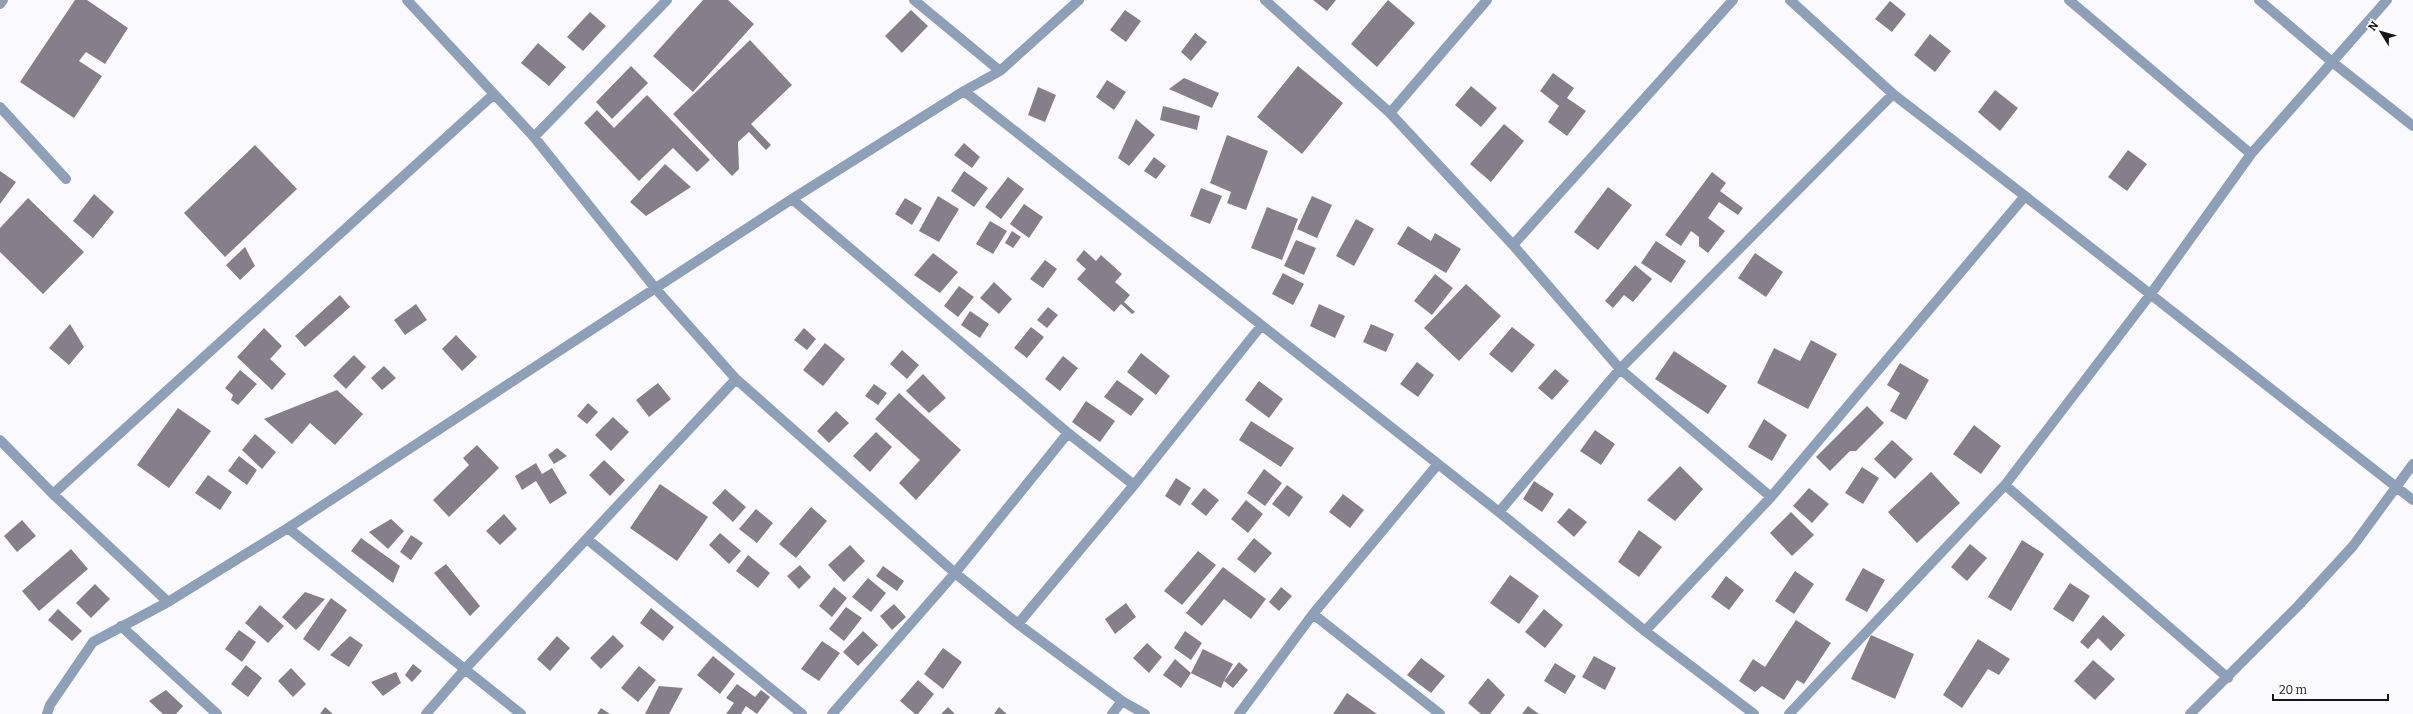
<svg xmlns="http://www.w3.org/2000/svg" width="2413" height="714" font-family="Bitter,serif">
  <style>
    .building { fill: #84808a }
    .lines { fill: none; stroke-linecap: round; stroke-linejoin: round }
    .minor { stroke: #8e9fb8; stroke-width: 10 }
  </style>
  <rect width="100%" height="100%" fill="#f9f9fe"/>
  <path class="building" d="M75 0H87L128 28 105 64 86 52 79 61 102 76 74 118 20 82Z
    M703 0H728L754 24 693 92 653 56Z
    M1313 0H1336L1327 11Z
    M1388 0 1415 23 1377 67 1351 44Z
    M1890 1 1906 14 1892 32 1875 19Z
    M911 10 928 26 902 53 885 36Z
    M1125 10 1141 21 1126 42 1110 30Z
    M590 12 606 26 583 51 567 37Z
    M1195 33 1207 42 1191 61 1181 52Z
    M1930 34 1951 51 1935 72 1914 55Z
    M750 40 792 85 751 124 771 145 766 150 749 132 738 142 739 169 732 176 673 114Z
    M538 43 566 67 549 86 521 63Z
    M631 66 648 83 612 119 596 102Z
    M1298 66 1343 103 1302 154 1257 117Z
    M1553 73 1574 88 1567 98 1586 111 1567 136 1548 122 1559 106 1540 91Z
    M1184 78 1219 93 1212 108 1169 89Z
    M1107 80 1126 92 1114 110 1096 97Z
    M1471 86 1497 108 1481 127 1455 105Z
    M1038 87 1056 95 1045 122 1028 115Z
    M1995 90 2018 108 2000 131 1978 112Z
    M647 95 710 160 697 172 673 148 639 181 584 123 597 110 614 128Z
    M1163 106 1200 116 1197 130 1160 120Z
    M1136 119 1155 135 1129 166 1118 158Z
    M1504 124 1524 141 1491 182 1470 164Z
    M1227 135 1268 151 1246 210 1227 203 1231 192 1210 183Z
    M964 143 980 157 972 168 954 155Z
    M255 145 297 189 225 257 184 213Z
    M2128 150 2147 164 2127 191 2108 177Z
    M1154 157 1166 166 1156 179 1144 171Z
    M665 164 691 187 646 216 630 202Z
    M0 171 16 182 0 204Z
    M964 171 988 188 974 207 951 191Z
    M1712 172 1726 183 1720 191 1743 208 1738 215 1719 202 1708 218 1725 231 1708 253 1699 246V237L1691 231 1681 246 1665 235Z
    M1008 177 1024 189 1001 219 985 207Z
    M1608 187 1632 205 1598 250 1574 232Z
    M1201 188 1222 196 1210 224 1190 216Z
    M94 194 114 212 93 238 73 221Z
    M938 196 959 209 939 242 919 231Z
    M1312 196 1332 205 1317 238 1297 229Z
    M28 198 84 252 43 294 0 252V228Z
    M905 198 922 208 912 225 895 214Z
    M1024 204 1043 217 1029 238 1010 224Z
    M1267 207 1298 219 1282 260 1251 248Z
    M1356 219 1374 229 1354 266 1336 256Z
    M990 221 1007 231 993 254 976 244Z
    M1408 226 1431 241 1435 233 1461 249 1446 273 1397 244Z
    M1012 231 1021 237 1013 248 1005 243Z
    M1296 240 1316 248 1304 275 1284 266Z
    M1656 241 1686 261 1671 283 1641 263Z
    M245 247 255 266 240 280 226 265Z
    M1084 250 1096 261 1101 255 1122 274 1115 282 1130 295 1124 302 1135 312 1132 314 1121 304 1114 312 1077 279 1086 269 1076 260Z
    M933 253 958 272 940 293 914 275Z
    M1755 253 1783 272 1766 297 1738 278Z
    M1045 260 1057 269 1043 288 1030 279Z
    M1635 265 1652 279 1633 302 1624 295 1613 308 1605 301Z
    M1283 273 1304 284 1293 305 1272 294Z
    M1435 274 1453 288 1432 315 1414 301Z
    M994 282 1012 299 999 314 980 298Z
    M1466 284 1501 316 1459 361 1424 328Z
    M959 286 974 297 958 317 944 306Z
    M340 295 350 307 305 347 295 336Z
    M416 304 427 320 405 335 394 320Z
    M1319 304 1345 316 1335 338 1310 326Z
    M1048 307 1058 315 1047 328 1037 320Z
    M970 311 989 324 980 338 961 325Z
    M70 324 84 347 69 365 49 348Z
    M1371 324 1394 334 1386 352 1363 342Z
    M1031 327 1044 337 1027 358 1014 348Z
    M1512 327 1535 345 1512 373 1489 354Z
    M264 328 282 346 270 359 286 374 272 390 237 357Z
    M804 328 816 339 807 350 794 340Z
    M456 335 477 357 462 371 442 349Z
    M1811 340 1837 354 1808 409 1757 383 1774 348 1800 361Z
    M825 343 845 359 823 386 803 370Z
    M902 350 919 365 907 379 890 364Z
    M1674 351 1727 386 1708 414 1655 379Z
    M1141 353 1170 376 1156 395 1127 372Z
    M354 355 366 367 346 389 333 376Z
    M1063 356 1078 368 1060 391 1045 379Z
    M1417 362 1434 375 1418 397 1400 384Z
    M1900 363 1929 380 1906 420 1890 411 1900 393 1887 385Z
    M384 366 396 378 382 390 371 378Z
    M1555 369 1569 381 1552 400 1538 388Z
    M240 370 257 384 238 405 231 400 233 395 225 388Z
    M923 374 946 398 929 413 906 391Z
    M1117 380 1144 399 1131 416 1104 397Z
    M1259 381 1283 399 1269 418 1245 400Z
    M658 383 671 399 649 417 636 400Z
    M874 384 887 393 878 405 865 396Z
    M337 390 363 414 335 445 310 423 292 444 264 419Z
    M899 393 961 450 916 500 899 483 920 460 875 419Z
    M1086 401 1115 421 1100 442 1072 422Z
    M588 403 598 412 587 424 577 416Z
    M1867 406 1884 423 1856 451H1850L1830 471 1816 457Z
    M178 408 211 431 169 488 137 465Z
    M836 411 849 423 829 443 817 431Z
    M613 417 629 432 611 451 595 435Z
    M1764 419 1787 435 1772 461 1748 447Z
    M1251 421 1294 448 1281 467 1239 440Z
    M1974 425 2001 446 1981 474 1953 454Z
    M1595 430 1615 444 1601 465 1580 451Z
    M876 432 892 447 870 472 853 456Z
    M255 434 276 452 262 469 242 450Z
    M1892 440 1913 459 1895 479 1874 459Z
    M477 445 499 468 449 517 433 500 469 465 463 458Z
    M557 448 567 456 554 464 548 455Z
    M239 456 257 470 247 485 228 471Z
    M604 460 625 480 610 496 589 475Z
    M536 463 542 474 552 468 567 493 550 504 536 481 522 490 515 476Z
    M1680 466 1703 489 1675 521 1647 500Z
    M1862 467 1879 478 1863 504 1845 493Z
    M1264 469 1282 483 1265 506 1247 493Z
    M1931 472 1960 503 1917 543 1888 512Z
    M208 475 232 492 220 510 195 493Z
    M1176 478 1191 488 1180 506 1165 496Z
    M1534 481 1554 494 1542 512 1523 499Z
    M660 484 708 517 677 561 630 528Z
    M1287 485 1303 497 1289 517 1272 504Z
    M1204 488 1219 500 1206 516 1191 504Z
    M1809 488 1829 504 1812 523 1793 506Z
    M725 489 746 507 733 522 712 503Z
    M1343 494 1364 510 1350 528 1329 512Z
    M1246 500 1263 514 1248 533 1231 519Z
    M811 507 827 521 796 558 779 544Z
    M1569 508 1587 522 1574 537 1557 522Z
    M756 509 773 523 757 543 739 529Z
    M1791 512 1814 535 1792 556 1770 533Z
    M504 514 517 529 500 545 486 531Z
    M391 519 404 531 388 549 369 532Z
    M22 520 36 536 17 552 4 536Z
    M1639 530 1662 547 1639 577 1618 562Z
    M720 533 741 551 729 564 709 545Z
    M411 535 423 543 411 560 400 552Z
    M361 538 400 566 393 583 351 551Z
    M1254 538 1272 553 1255 573 1237 559Z
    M2022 540 2044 554 2011 611 1988 597Z
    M1970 544 1987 558 1967 581 1951 567Z
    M850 545 865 561 844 582 828 565Z
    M71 549 88 569 39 611 22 591Z
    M1198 551 1216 565 1182 605 1164 591Z
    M748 555 770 573 758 588 736 571Z
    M446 564 480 606 470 616 434 573Z
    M800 565 811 577 799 589 787 576Z
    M883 566 904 581 897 591 876 576Z
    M1223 567 1266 599 1251 619 1224 599 1202 626 1186 613Z
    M1863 568 1885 580 1867 612 1845 600Z
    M1795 571 1814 584 1794 614 1775 601Z
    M1510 575 1539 596 1519 624 1490 603Z
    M1726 576 1744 590 1729 610 1711 597Z
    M868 578 886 593 871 612 852 597Z
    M2070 583 2090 596 2073 622 2053 609Z
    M95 584 110 599 91 618 76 603Z
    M834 587 847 598 832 617 819 606Z
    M1281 587 1292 596 1279 611 1269 602Z
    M305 592 325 599 296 630 282 617Z
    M331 598 347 610 319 651 303 639Z
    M1126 603 1136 617 1115 634 1105 619Z
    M894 604 906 617 892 630 880 616Z
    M260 605 284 626 268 643 245 623Z
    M846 607 862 618 844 641 829 629Z
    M651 608 674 627 663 641 640 623Z
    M58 609 82 631 72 641 48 620Z
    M1544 609 1563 625 1545 648 1525 632Z
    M2103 615 2125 635 2111 651 2098 638 2088 649 2080 642Z
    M1796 620 1831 643 1804 684 1797 680 1784 700 1762 686 1755 692 1739 681 1753 659 1765 667Z
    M239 630 256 642 242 662 225 649Z
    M863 631 878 645 858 666 843 652Z
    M1185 631 1202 643 1191 660 1174 648Z
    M613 635 624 646 601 669 590 658Z
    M1871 635 1914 654 1895 699 1851 679Z
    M350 636 363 645 349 667 330 655Z
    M557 636 570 648 550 671 537 659Z
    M1978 639 2010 659 1999 675 1988 669 1962 708 1943 695Z
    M822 641 840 653 819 681 801 669Z
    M1147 643 1162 657 1149 673 1133 658Z
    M943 648 962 662 943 689 924 674Z
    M1203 649 1233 664 1224 681 1239 662 1248 670 1233 688 1224 681 1221 688 1191 673 1181 688 1163 675 1175 659 1191 673Z
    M713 656 735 674 720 694 697 675Z
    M1594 656 1616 668 1605 690 1582 677Z
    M1421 658 1445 676 1431 693 1407 675Z
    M2093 660 2115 679 2095 700 2074 681Z
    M1555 663 1576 676 1565 694 1544 681Z
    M413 664 422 671 412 682 405 675Z
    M246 665 262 678 248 697 231 684Z
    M639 666 656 680 638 702 621 688Z
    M291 668 306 684 293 697 278 681Z
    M396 672 401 683 383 696 371 682Z
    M1488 678 1505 695 1490 714H1481L1468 703Z
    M918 680 934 694 918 714H915L900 701Z
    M737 684 755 697 761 690 770 697 757 714 746 706 741 714H726L734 703 726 698Z
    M659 686 683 688 669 714H645Z
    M166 690 183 706 176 714H163L149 701Z
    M1347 693 1377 714H1333Z
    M1528 706 1539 714H1522Z
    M325 707 333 714H320Z
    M948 707 955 714H941Z
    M999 707 1007 714H994Z
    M601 708 610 714H597Z"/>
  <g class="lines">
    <path class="minor" d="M407 0 534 137 655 288 736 379 955 573 1018 624 1122 701 1145 714
      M914 0 1000 71
      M1265 0 1390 113 1513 245 1620 369 1771 497
      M2069 0 2251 154
      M2259 0 2331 61 2413 126
      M0 4 3 0
      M964 91 1000 71 1079 0
      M0 107 66 179
      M1390 113 1487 0
      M534 137 667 0
      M2025 196 2413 500
      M792 199 1068 433 1134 485
      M1513 245 1733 0
      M0 440 53 494 168 602
      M2005 485 2228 678
      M53 494 494 94
      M1499 512 1620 369 1893 94
      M288 528 521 714
      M587 539 802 714
      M1313 614 1440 714
      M1018 624 1134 485 1261 326
      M121 626 217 714
      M1645 631 1771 497 2025 196 1893 94 1790 0
      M47 714 50 705 93 642 168 602 288 528 792 199 964 91 1499 512 1645 631 1754 714
      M426 714 465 669 736 379
      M832 714 955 573 1068 433
      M1112 714 1122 701
      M1239 714 1313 614 1438 464
      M1789 714 2005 485 2150 295 2251 154 2387 0
      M2190 714 2298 606 2353 546 2413 464"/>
  </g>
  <g transform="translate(2381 32) rotate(307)" stroke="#ffffff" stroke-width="3" paint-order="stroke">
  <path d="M0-3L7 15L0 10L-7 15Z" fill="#16161a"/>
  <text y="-6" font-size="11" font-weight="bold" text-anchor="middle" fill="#16161a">N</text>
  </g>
  <path d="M2273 694v6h115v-6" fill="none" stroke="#16161a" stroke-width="2"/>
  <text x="2279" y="694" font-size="12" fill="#16161a" stroke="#ffffff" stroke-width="3" paint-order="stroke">20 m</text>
</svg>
